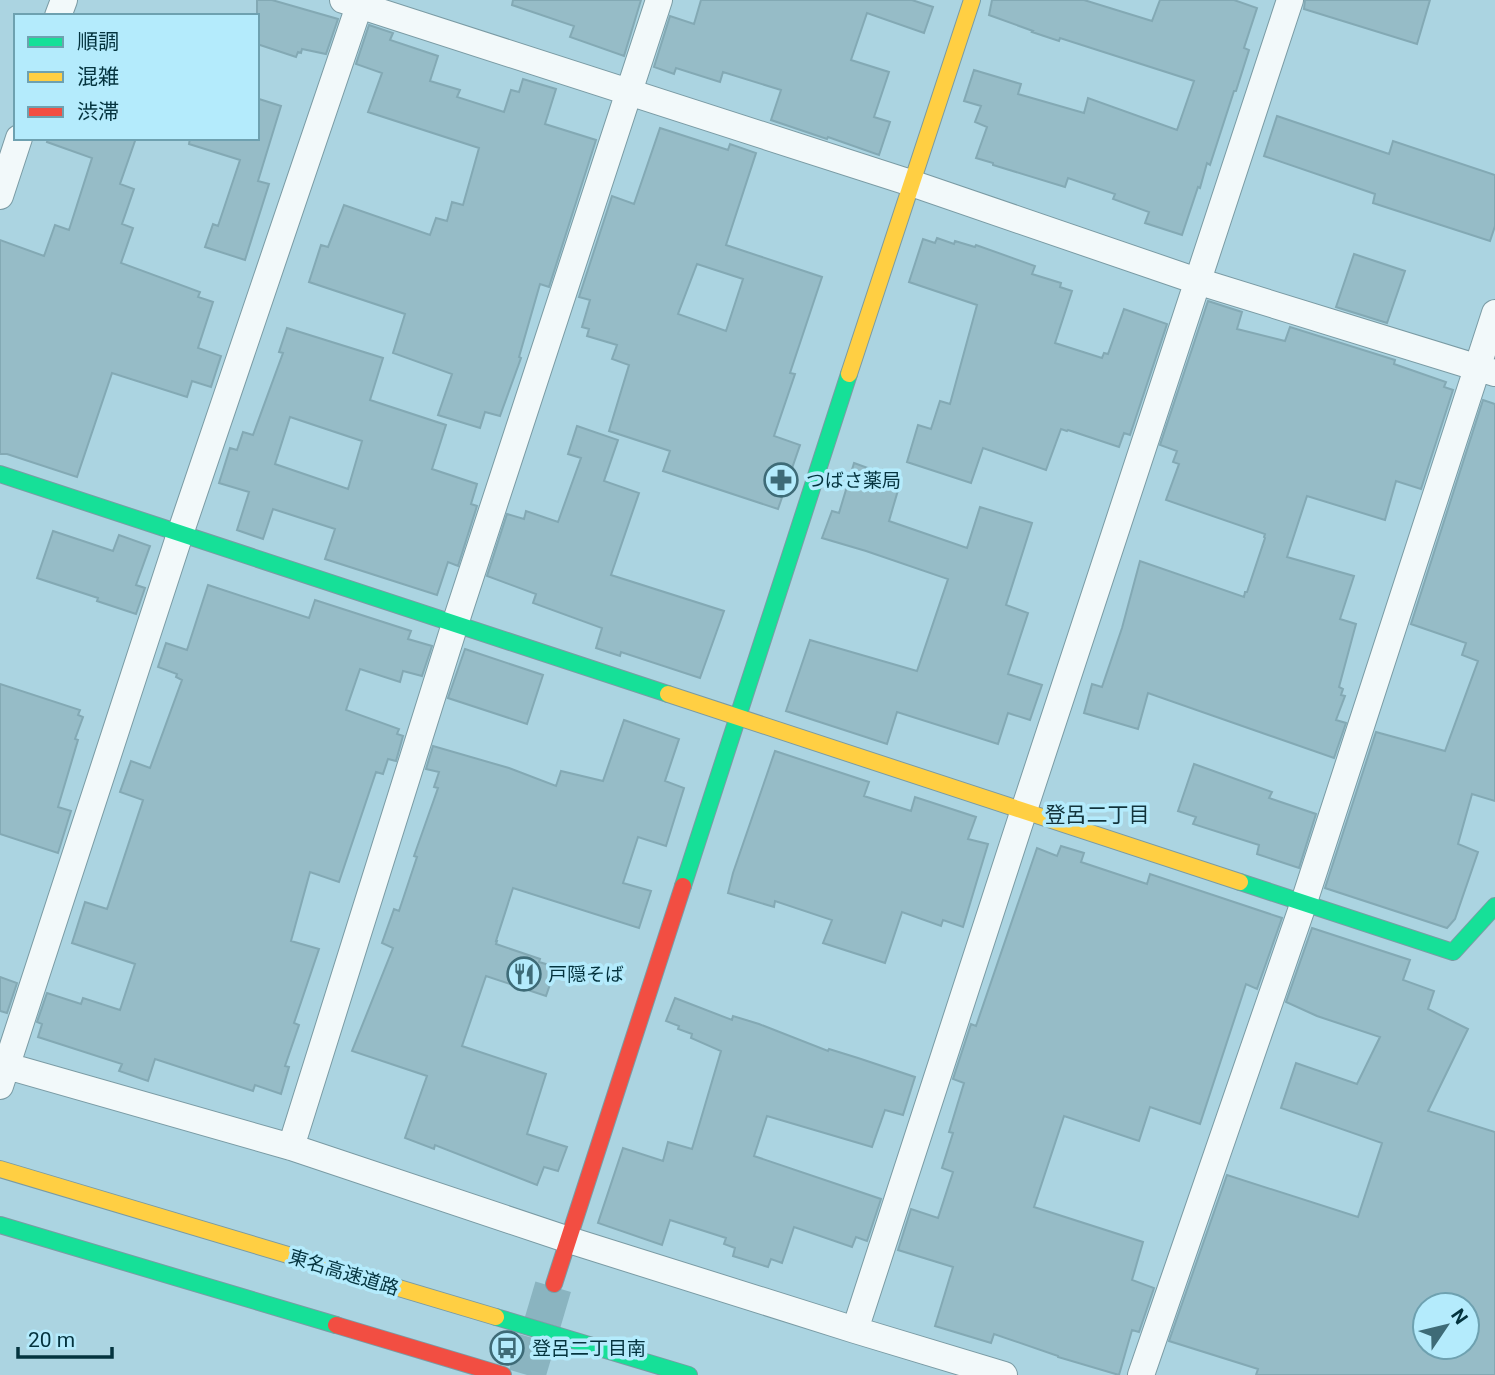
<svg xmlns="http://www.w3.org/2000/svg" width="1495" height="1375" font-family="Roboto,'Noto Sans JP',sans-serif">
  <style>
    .building { fill: #96bcc7; stroke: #83a9b4; stroke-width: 2; fill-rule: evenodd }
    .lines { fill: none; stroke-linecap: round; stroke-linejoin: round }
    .secondary-tunnel { stroke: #8ab4c0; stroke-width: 37; stroke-dasharray: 37 18; stroke-linecap: butt }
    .street-casing { stroke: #7a9ba4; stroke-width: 28 }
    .fast-casing { stroke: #7a9ba4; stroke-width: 18 }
    .slow-casing { stroke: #7a9ba4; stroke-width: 18 }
    .jam-casing { stroke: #7a9ba4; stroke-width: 18 }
    .street { stroke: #f2f9fa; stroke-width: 26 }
    .fast { stroke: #16e098; stroke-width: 16 }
    .slow { stroke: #ffcf43; stroke-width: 16 }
    .jam { stroke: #f24e42; stroke-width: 16 }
    .labels { text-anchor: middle; stroke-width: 7; stroke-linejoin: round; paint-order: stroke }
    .poi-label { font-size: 19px; fill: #04333e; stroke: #b4ebfc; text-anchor: start }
    .street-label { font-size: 19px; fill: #04333e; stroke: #b4ebfc }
    .neighbourhood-label { font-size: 21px; fill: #13343c; stroke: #b4ebfc }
  </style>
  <rect width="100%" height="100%" fill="#abd4e1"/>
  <path class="building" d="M257 0H272L338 19 326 54 302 49 301 53 298 52 296 57 257 44Z
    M513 0H641L624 56 570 37 574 26 512 5Z
    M701 0H912L933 7 924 33 867 13 851 60 889 72 874 117 890 122 879 155 828 137 827 139 771 120 781 90 723 72 720 82 676 68 674 74 654 67 670 16 694 24Z
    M992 0H1084L1152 21 1160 0H1234L1257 8 1244 48 1249 50 1236 91H1234L1210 165 1207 163 1200 188 1198 187 1182 235 1145 223 1149 212 1113 199 1115 194 1068 178 1065 187 993 165V163L976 158 987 127 975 122 981 106 964 101 974 70 1021 84 1018 94 1084 113 1088 98 1177 130 1194 81 1060 38 1059 41 1032 32 1033 31 989 15Z
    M1305 0H1430L1417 44 1304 9Z
    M369 25 393 33 390 40 438 56 430 81 460 90 457 97 504 112 511 90 519 92 523 79 556 89 545 124 596 140 549 287 540 284 519 357 521 358 500 416 485 412 480 428 438 415 452 374 393 353 405 314 309 282 321 245 328 247 344 205 430 235 436 218 447 221 452 202 463 205 479 148 368 112 382 73 356 64Z
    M259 99 281 106 258 181 269 184 245 260 205 247 213 224 218 226 240 160 189 144 190 138H257V106Z
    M1277 116 1389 154 1393 141 1495 175V226L1490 241 1373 203 1375 194 1264 156Z
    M660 128 728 150 730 144 756 153 726 245 822 277 790 373 795 374 774 436 800 445 778 509 663 471 670 451 609 431 629 365 612 359 617 345 587 336 589 329 582 327 590 300 579 297 612 196 634 204ZM697 264 743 279 726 331 678 314Z
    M48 138H136L120 184 134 189 122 224 133 228 121 263 200 292 198 297 213 302 198 348 221 356 211 387 192 381 187 397 112 373 77 477 7 454H0V240L44 256 55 225 69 230 92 158 47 142Z
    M937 238 954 244 955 241 975 247 976 245 1035 266 1032 274 1061 283 1060 287 1072 291 1055 343 1102 358 1104 353 1108 354 1124 309 1167 324 1130 435 1124 433 1119 447 1068 430 1067 431 1061 429 1046 470 983 448 971 483 907 462 918 425 931 429 940 401 950 404 977 305 909 282 923 239 935 243Z
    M1354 254 1405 271 1387 323 1336 307Z
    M1208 301 1242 312 1237 329 1285 341 1290 327 1395 360 1394 364 1446 382 1444 387 1453 390 1421 489 1396 481 1385 520 1307 496 1287 557 1354 576 1340 619 1356 624 1339 687 1343 689 1341 695 1345 696 1336 720 1346 723 1334 758 1148 693 1138 729 1084 713 1092 684 1102 687 1122 628 1140 561 1244 597 1245 592H1247L1265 538 1264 537 1265 534 1166 500 1179 464 1173 462 1177 451 1160 445Z
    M287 328 383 358 370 400 446 425 432 469 477 484 471 504 477 506 458 566 448 562 437 595 325 559 335 529 273 509 263 539 237 530 249 492 219 483 230 448 237 450 243 432 253 435 283 353 279 352ZM290 417 362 441 348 489 275 464Z
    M1483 400 1495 404V801L1472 794 1458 844 1478 852 1455 919 1447 928 1325 888 1376 732 1445 751 1478 661 1462 655 1466 643 1411 624Z
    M577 426 618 440 604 481 639 493 611 575 724 611 700 678 621 652 620 656 596 648 602 628 533 603 536 594 487 576 507 514 524 519 526 511 558 522 581 458 568 454Z
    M854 463 901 480 889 521 967 548 980 507 1032 523 1006 605 1028 613 1008 674 1042 685 1030 720 1008 713 998 744 897 712 887 744 786 711 810 640 917 671 948 579 866 551 822 538 832 511 839 513Z
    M53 531 113 551 119 535 150 546 136 585 145 588 136 614 97 601 98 598 37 578Z
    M208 585 309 618 315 600 411 631 408 639 432 646 422 676 403 671 400 682 360 669 346 710 399 729 397 734 403 736 396 761 388 759 383 774 376 772 339 882 310 872 291 941 319 949 294 1023 299 1025 285 1066 289 1067 281 1094 255 1085 253 1091 155 1059 148 1081 119 1071 122 1064 38 1037 42 1024 37 1022 47 993 81 1004 83 998 120 1010 135 964 72 943 85 902 107 909 143 800 120 792 131 761 150 768 182 680 176 677 177 674 158 667 166 643 187 650Z
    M465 649 543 675 527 724 448 698Z
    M0 684 80 710 78 715 83 717 75 739 78 740 58 807 71 811 58 853 0 834Z
    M624 720 679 739 665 781 684 788 666 846 638 837 623 883 651 891 639 928 513 888 496 941H497L496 944 540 959 539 962 556 967 546 996 486 976 462 1046 546 1074 527 1134 567 1147 558 1171 544 1167 537 1185 435 1145 434 1149 405 1138 427 1076 352 1051 393 948 382 943 394 909 399 911 417 857 414 856 438 788 434 787 439 772 426 769 433 746 509 768 556 786 561 771 603 781Z
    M775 751 869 782 864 796 911 811 915 797 976 817 968 839 988 844 963 927 943 920 941 926 902 912 885 963 823 943 832 920 775 901 774 907 728 893 733 873Z
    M1194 764 1272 792 1269 798 1316 814 1299 868 1257 854 1259 845 1193 824 1196 817 1178 811Z
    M1061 846 1084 853 1081 862 1147 884 1150 874 1282 918 1257 989 1246 984 1200 1124 1150 1107 1139 1141 1064 1116 1034 1207 1143 1242 1132 1280 1154 1288 1139 1332 1132 1330 1119 1375 1058 1357V1356L994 1334 991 1343 935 1326 953 1267 898 1250 911 1209 938 1218 953 1172 942 1168 953 1133 949 1132 964 1083 953 1079 971 1024 976 1026 1037 848 1057 856Z
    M1312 928 1410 960 1403 980 1434 991 1428 1009 1468 1029 1428 1111 1495 1132V1375H1256L1258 1369 1169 1341 1227 1175 1358 1217 1382 1143 1281 1108 1296 1063 1357 1084 1380 1037 1317 1016 1286 1002ZM1425 1305H1467V1347H1425Z
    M0 977 17 983 7 1013 0 1011Z
    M675 998 732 1020 733 1016 759 1024 828 1051 829 1049 858 1058 915 1077 903 1115 885 1110 872 1147 767 1116 754 1156 881 1199 867 1241 856 1237 852 1247 794 1227 782 1263 771 1259 768 1267 733 1256 735 1248 724 1244 726 1238 670 1220 662 1245 598 1223 623 1148 663 1161 668 1142 692 1149 721 1051 691 1038 692 1034 678 1029 679 1026 666 1021Z"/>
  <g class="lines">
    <path class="secondary-tunnel" d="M527 1375 554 1284"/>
    <defs>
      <path id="street" d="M343 0 911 183 1197 281 1495 373
        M58 16 64 0
        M0 196 19 138
        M0 1064 291 1147 569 1240 855 1330 1004 1375
        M0 1086 180 534 361 0
        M291 1147 455 624 659 0
        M855 1330 1024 810 1290 0
        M1141 1375 1304 902 1495 313"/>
      <path id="fast" d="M0 474 668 694
        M1240 882 1453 952 1495 906
        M683 886 849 374
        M0 1225 336 1325
        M496 1317 689 1375"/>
      <path id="slow" d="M849 374 972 0
        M668 694 1240 882
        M0 1169 496 1317"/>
      <path id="jam" d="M554 1284 683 886
        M336 1325 503 1375"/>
    </defs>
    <use href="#street" class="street-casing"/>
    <use href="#fast" class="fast-casing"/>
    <use href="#slow" class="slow-casing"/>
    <use href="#jam" class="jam-casing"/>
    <use href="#street" class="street"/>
    <use href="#fast" class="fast"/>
    <use href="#slow" class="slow"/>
    <use href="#jam" class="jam"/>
  </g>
  <defs>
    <symbol id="pharmacy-ring" viewBox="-11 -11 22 22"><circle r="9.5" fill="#b4ebfc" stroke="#3e6b77" stroke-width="1.5"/><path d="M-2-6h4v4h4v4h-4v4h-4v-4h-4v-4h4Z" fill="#3e6b77"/></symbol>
    <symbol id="restaurant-ring" viewBox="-11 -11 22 22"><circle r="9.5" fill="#b4ebfc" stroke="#3e6b77" stroke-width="1.5"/><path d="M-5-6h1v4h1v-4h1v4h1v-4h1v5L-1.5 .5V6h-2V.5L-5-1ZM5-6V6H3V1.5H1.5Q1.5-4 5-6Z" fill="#3e6b77"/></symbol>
    <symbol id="bus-ring" viewBox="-11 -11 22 22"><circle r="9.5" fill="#b4ebfc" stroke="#3e6b77" stroke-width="1.5"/><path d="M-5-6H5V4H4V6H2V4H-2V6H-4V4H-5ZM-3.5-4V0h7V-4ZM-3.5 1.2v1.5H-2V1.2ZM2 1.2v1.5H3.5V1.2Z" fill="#3e6b77"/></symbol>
  </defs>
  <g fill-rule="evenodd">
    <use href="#pharmacy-ring" x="762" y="461" width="38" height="38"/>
    <use href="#restaurant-ring" x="505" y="955" width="38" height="38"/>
    <use href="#bus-ring" x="488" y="1329" width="38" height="38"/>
  </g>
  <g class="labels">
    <g class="poi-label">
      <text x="806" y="487">つばさ薬局</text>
      <text x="548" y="981">戸隠そば</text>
      <text x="532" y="1355">登呂二丁目南</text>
    </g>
    <g class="street-label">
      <text transform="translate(344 1272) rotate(17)" y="7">東名高速道路</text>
    </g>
    <g class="neighbourhood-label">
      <text x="1097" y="822">登呂二丁目</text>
    </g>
  </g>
  <rect x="14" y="14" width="245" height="126" fill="#b4ebfc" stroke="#6ea1b0" stroke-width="2"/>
  <rect x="28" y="37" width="35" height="10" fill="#16e098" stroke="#6ea1b0" stroke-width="2"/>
  <text x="77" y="49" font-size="21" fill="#04333e">順調</text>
  <rect x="28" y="72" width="35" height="10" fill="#ffcf43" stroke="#6ea1b0" stroke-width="2"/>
  <text x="77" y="84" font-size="21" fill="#04333e">混雑</text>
  <rect x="28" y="107" width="35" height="10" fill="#f24e42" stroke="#6ea1b0" stroke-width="2"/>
  <text x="77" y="119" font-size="21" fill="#04333e">渋滞</text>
  <g transform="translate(1446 1326) rotate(55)"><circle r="33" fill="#b4ebfc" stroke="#6ea1b0" stroke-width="2"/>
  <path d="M0-5L12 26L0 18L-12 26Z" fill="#3e6b77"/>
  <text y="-10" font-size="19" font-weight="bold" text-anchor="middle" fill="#04333e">N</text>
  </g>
  <path d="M18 1347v10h94v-10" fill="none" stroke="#04333e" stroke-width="3.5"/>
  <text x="28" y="1347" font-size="21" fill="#04333e" stroke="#b4ebfc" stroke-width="5" paint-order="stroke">20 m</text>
</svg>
